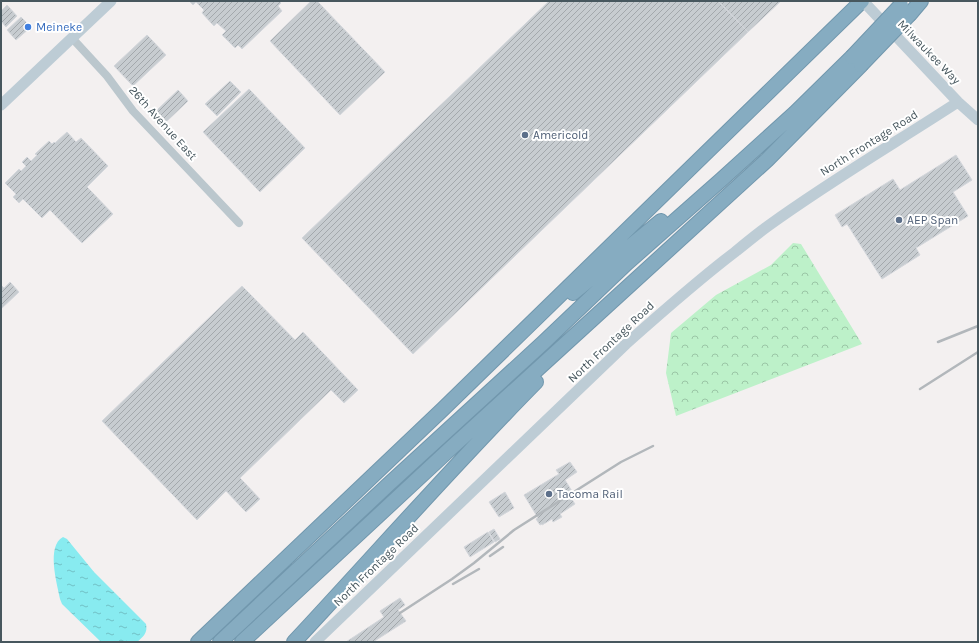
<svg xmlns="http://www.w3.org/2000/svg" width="979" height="643" font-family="Karla,sans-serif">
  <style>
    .forest { fill: url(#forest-crowns) }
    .water { fill: url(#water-ripples) }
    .building { fill: url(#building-hatch); stroke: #d4d7dc }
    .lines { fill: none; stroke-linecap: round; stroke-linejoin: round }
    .highway-casing { stroke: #7197ad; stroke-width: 16 }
    .street { stroke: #bbc7cd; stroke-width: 8 }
    .secondary { stroke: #bdccd5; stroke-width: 11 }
    .highway { stroke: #86acc1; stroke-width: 14 }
    .rail { stroke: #b2b7bb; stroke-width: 2.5 }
    .highway-bridge-casing { stroke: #7197ad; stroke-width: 16; stroke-linecap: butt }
    .highway-bridge { stroke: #86acc1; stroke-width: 14 }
    .shop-dot { fill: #3f7fe0; stroke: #fff; stroke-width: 1.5 }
    .service-dot { fill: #5c6f8a; stroke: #fff; stroke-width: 1.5 }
    .labels { text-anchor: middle; stroke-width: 4; stroke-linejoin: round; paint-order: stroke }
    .shop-label { font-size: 12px; fill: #366cbe; stroke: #fff; text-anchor: start }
    .street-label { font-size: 12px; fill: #47575e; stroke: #fff }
    .service-label { font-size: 12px; fill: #4e5e75; stroke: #fff; text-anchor: start }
  </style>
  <defs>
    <pattern id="forest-crowns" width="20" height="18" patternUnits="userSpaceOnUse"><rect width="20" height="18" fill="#bdf1c9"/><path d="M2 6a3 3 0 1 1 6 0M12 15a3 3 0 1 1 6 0" fill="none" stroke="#9bc6a6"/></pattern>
    <pattern id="water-ripples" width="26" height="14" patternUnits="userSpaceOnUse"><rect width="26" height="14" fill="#88ebf0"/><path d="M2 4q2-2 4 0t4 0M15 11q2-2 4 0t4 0" fill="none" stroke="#71c1c6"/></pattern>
    <pattern id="building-hatch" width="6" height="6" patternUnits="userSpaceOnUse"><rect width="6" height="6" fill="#c7ccd0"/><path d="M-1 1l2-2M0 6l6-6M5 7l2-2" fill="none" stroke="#a3a8ac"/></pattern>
  </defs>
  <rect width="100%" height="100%" fill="#f3f0f0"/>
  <path class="forest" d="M793 243 801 244 862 344 676 416 666 373 671 333 716 295 771 265Z"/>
  <path class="water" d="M63 537 67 539 94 572 146 624C148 633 143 637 137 642H101L62 604 60 599C57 583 46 546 63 537Z"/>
  <path class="building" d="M189 1H279L281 3 278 6 282 11 242 49 238 45 235 48 222 35 226 31 217 23 214 26 202 13 204 10 196 2 193 5Z
    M311 1H317L385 72 340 115 270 41Z
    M549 1H718L748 32 413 354 302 238Z
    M718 1H781L748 32Z
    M7 5 17 16 6 27 1 21V11Z
    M21 17 31 27 16 40 7 30Z
    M147 35 166 55 133 86 114 66Z
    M230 81 241 92 217 116 205 104Z
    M249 89 305 148 260 192 203 132Z
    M178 90 188 101 166 122 156 111Z
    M67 132 76 142 81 138 108 166 87 187 113 214 82 243 50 210 42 218 23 199 19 203 13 197 16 194 5 183 19 169 21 171 26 166 22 162 27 157 31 161 37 155 35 154 49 141 52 144 54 142 55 143Z
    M956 155 972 180 953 192 968 216 916 248 920 255 882 279 847 224 842 227 835 215 893 179 900 190Z
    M10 282 19 292 1 309V285L4 288Z
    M242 286 295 340 303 332 358 390 344 403 331 390 240 478 260 499 246 512 226 491 197 520 102 421Z
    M570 462 577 472 565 480 575 496 571 498 575 504 560 514 562 517 553 522 552 519 542 525V524L540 525 536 519 538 518 524 495 559 474 556 470Z
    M505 492 514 508 499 517 489 502Z
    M494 529 500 539 495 542 489 532Z
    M488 532 494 542 470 557 464 547Z
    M400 598 405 605 398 610 406 621 373 642H346L384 617 380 611Z"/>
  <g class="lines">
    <defs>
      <path id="highway" d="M910 14 921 1
        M573 293 661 221
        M198 642 443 409 862 1
        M220 642 390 483 543 343 627 263 721 180 795 113 852 57
        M242 642 450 449 767 160 861 65
        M294 642C375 555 453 466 536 382"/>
    </defs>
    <use href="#highway" class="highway-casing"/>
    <path class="street" d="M72 38 107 76 133 111 239 223"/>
    <path class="secondary" d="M863 1 958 102 978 120
      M1 105 111 1
      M315 642 626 344C662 312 697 281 735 252 746 243 757 234 768 226 830 181 895 143 958 102"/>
    <use href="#highway" class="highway"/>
    <path class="rail" d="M938 342 978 326
      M920 389 978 352
      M490 556 503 547
      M453 584 479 569
      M400 613 452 579 474 563 514 530 621 462 653 446"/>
    <defs>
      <path id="highway-bridge" d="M852 57 901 5
        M861 65 910 14"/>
    </defs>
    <use href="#highway-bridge" class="highway-bridge-casing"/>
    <use href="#highway-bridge" class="highway-bridge"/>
  </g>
  <circle class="shop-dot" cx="28" cy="27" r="4"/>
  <g class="service-dot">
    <circle cx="525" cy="135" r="4"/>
    <circle cx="899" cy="220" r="4"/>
    <circle cx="549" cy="494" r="4"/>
  </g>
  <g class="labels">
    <g class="shop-label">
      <text x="36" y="31">Meineke</text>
    </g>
    <g class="street-label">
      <text transform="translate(929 52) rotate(46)" y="4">Milwaukee Way</text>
      <text transform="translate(163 123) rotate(48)" y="4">26th Avenue East</text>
      <text transform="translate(869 143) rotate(-32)" y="4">North Frontage Road</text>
      <text transform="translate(611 342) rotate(-43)" y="4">North Frontage Road</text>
      <text transform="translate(376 565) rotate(-44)" y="4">North Frontage Road</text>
    </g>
    <g class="service-label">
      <text x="533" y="139">Americold</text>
      <text x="907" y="224">AEP Span</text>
      <text x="557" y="498">Tacoma Rail</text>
    </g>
  </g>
  <rect width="979" height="643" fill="none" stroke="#47575e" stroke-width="4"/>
</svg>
